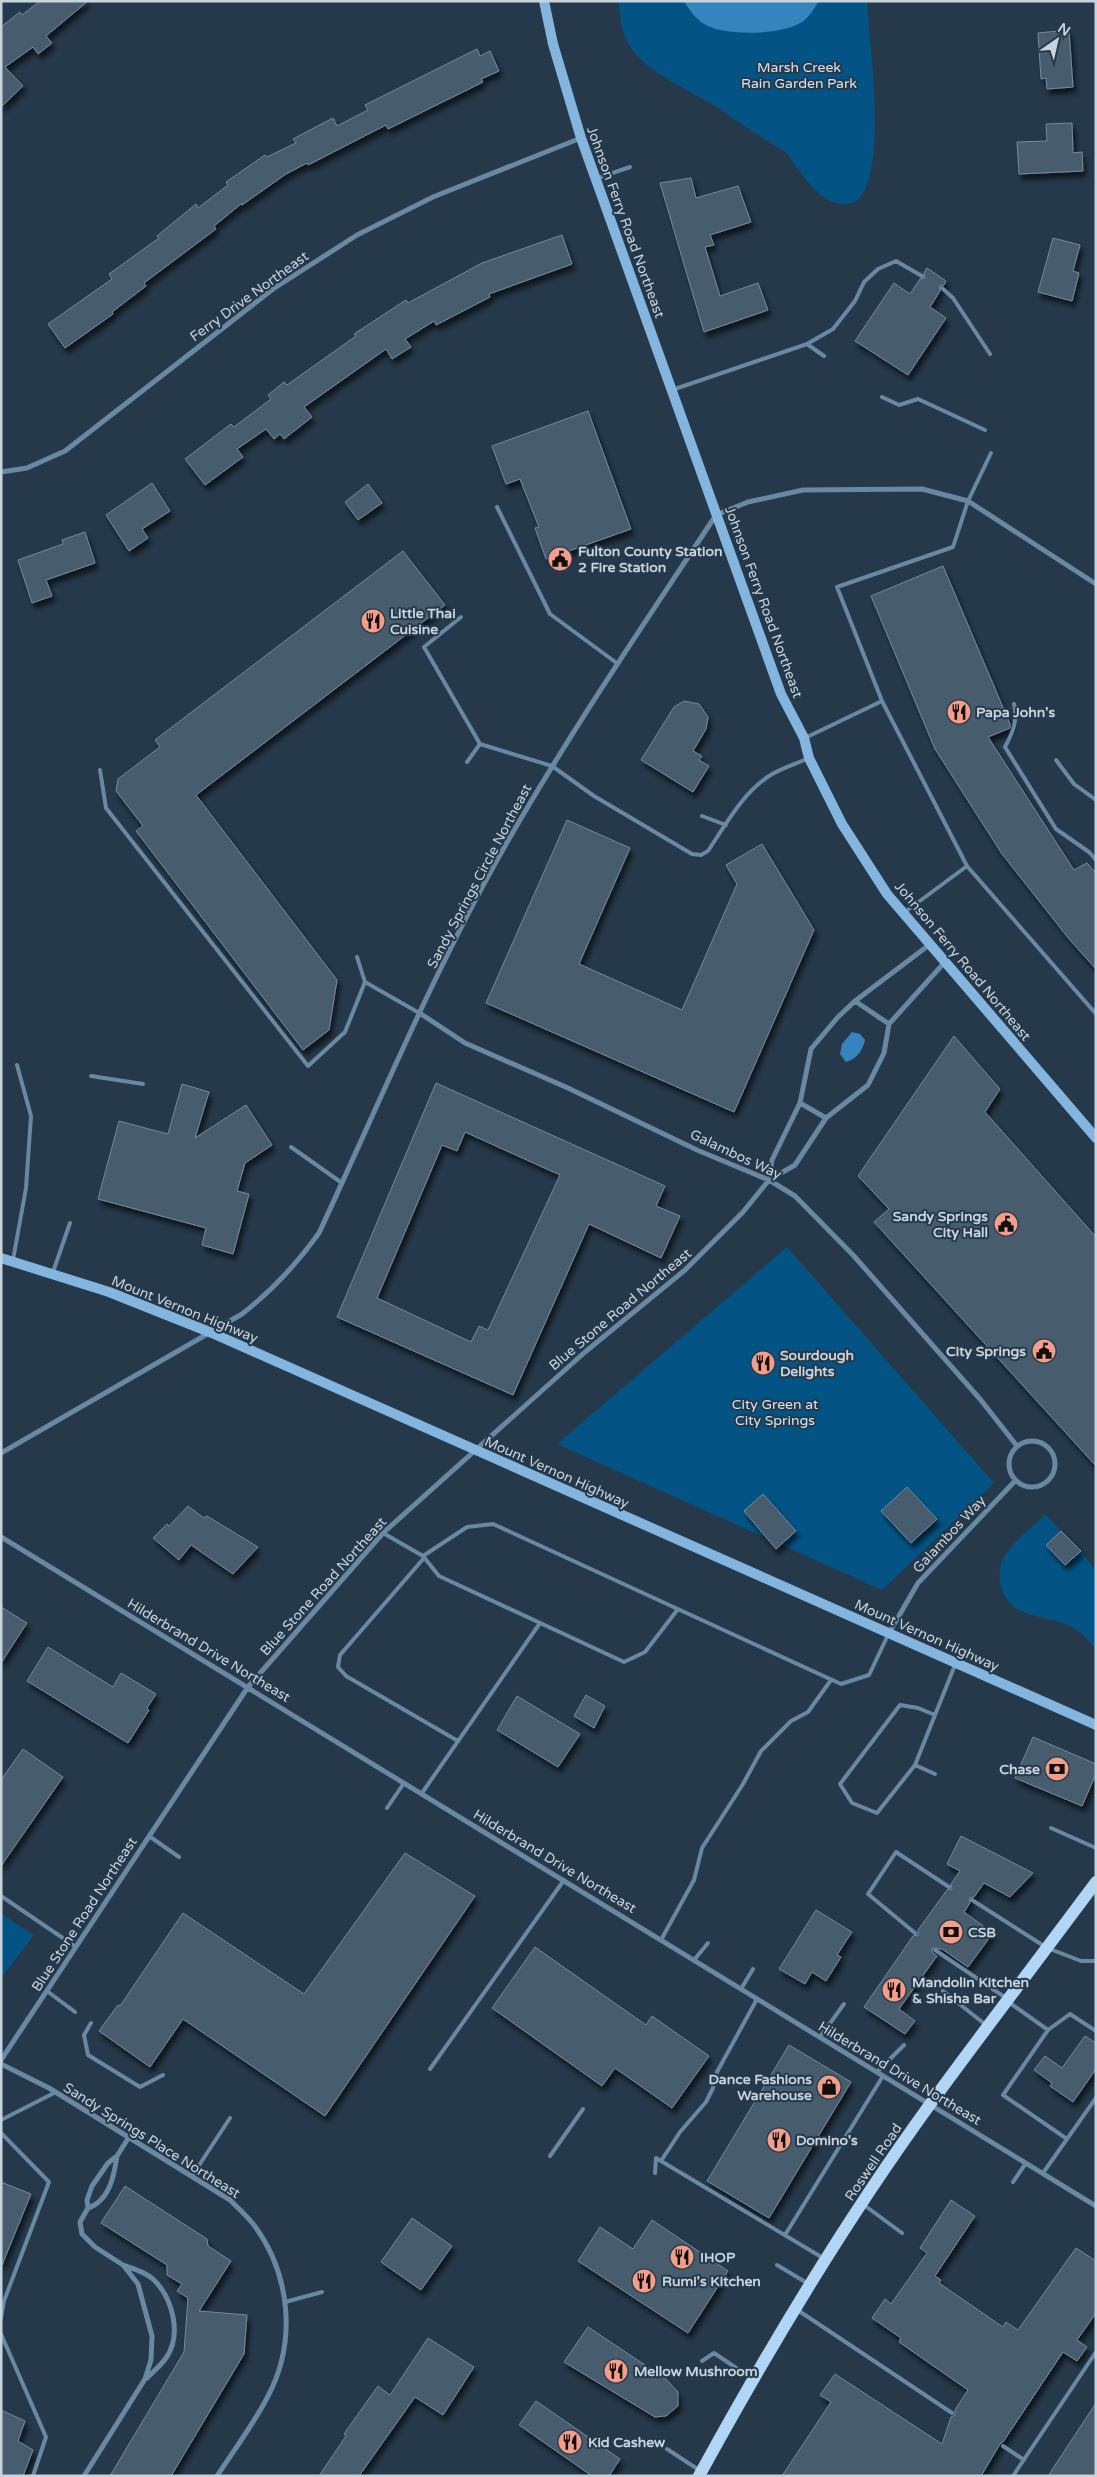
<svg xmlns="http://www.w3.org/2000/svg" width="1097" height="2477" font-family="'Varela Round',sans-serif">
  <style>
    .green { fill: #035484 }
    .water { fill: #3684be }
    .building { fill: #465b6d; stroke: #748b9e; fill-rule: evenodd; filter: url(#shadow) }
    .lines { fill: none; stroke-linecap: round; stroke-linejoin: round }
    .lane { stroke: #6988a1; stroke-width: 4 }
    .street { stroke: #6988a1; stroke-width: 5 }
    .secondary { stroke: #83b5de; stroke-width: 10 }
    .primary { stroke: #b0d5f5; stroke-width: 12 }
    .labels { text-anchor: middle; stroke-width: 4; stroke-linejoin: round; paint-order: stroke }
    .park-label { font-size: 14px; fill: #d1e4f3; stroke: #25394a }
    .street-label { font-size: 14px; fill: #c7d4de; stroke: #25394a }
    .poi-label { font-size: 14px; font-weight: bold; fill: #c7d4de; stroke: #25394a; text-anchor: start }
  </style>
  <defs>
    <filter id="shadow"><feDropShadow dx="3" dy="5.5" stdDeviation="2.5" flood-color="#0009"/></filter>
  </defs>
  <rect width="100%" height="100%" fill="#25394a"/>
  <path class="green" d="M619 1H867C869 41 889 176 856 201 852 204 845 204 841 204 822 201 809 184 798 169 792 162 790 154 781 149 759 137 739 122 718 108 691 90 647 74 629 45 622 34 619 14 619 1Z
    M787 1247 994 1483 882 1590 557 1444Z
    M1045 1514 1061 1531 1046 1545 1065 1565 1081 1551 1096 1571V1649C1090 1642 1082 1633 1074 1628 1045 1612 1010 1623 1000 1583 999 1576 1000 1562 1004 1557 1014 1541 1032 1528 1045 1514Z
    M1 1914 34 1935 1 1978Z"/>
  <path class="water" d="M684 1H819C814 8 809 18 802 22 783 35 728 36 708 26 697 21 690 11 684 1Z
    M852 1032 860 1034 865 1040C863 1050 857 1059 846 1062L840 1054 842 1044Z"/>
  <path class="building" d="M40 1H88L46 36 52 43 38 54 33 47 5 67 23 86 1 107V27L20 12 22 15Z
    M1069 30 1073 87 1047 89 1046 78 1041 79 1038 33Z
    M477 49 480 56 490 51 499 71 481 79 483 82 388 129 386 125 308 165 307 163 286 174 242 205 241 204 214 226 216 229 144 283 146 286 112 312 113 314 65 348 48 324 112 279 109 274 159 238 157 236 196 204 198 208 228 185 226 182 265 155 267 157 296 143 293 139 333 118 337 126 368 110 365 105Z
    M1072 123 1073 153 1082 152 1083 171 1019 174 1017 142 1047 141 1046 124Z
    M691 178 696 198 738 186 751 222 710 235 714 245 705 247 720 296 758 283 768 310 704 332 660 183Z
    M562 235 572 264 489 294 490 297 436 325 434 321 405 339 411 347 392 359 386 349 304 407 312 417 284 439 280 434 274 439 266 429 237 449 243 457 205 485 185 459 231 424 234 427 271 399 268 395 284 382 287 385 356 336 354 334 406 300 408 303 482 263Z
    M1053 238 1080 245 1073 271 1079 273 1072 301 1038 292Z
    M927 268 946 281 944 285 939 286 940 291 930 307 946 318 908 375 855 341 894 283 910 294 920 279 925 278 924 273Z
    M588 411 631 529 546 559 535 528 539 527 520 479 506 484 492 446Z
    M152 483 170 511 142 529 148 538 129 551 106 515Z
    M368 484 382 503 358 520 345 502Z
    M85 532 95 563 46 580 52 596 32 603 18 560 63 544 62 540Z
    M403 551 445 605 196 795 337 980 329 1030 303 1050 136 831 143 826 116 791 118 779 160 747 155 740Z
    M943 566 1010 724V728L988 737 1074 870 1087 863 1096 873V969L1069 939 1002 854 935 749 871 596Z
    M684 701 699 704 708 717 706 729 693 751 702 756 699 760 709 766 693 792 641 760 674 707Z
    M567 820 630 848 579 964 682 1010 737 884 726 865 762 844 814 930 734 1112 486 1003Z
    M954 1036 1000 1089 985 1112 1096 1237V1466L874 1222 889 1209 858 1176Z
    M436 1083 665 1186 656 1206 680 1216 661 1258 589 1224 513 1395 337 1317ZM465 1132 560 1175 488 1330 479 1326 471 1342 377 1298 442 1145 457 1151Z
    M182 1084 209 1092 195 1138 246 1105 272 1145 245 1163 237 1191 249 1194 233 1254 202 1245 206 1228 98 1199 119 1121 168 1134Z
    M907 1487 937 1519 911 1543 881 1511Z
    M763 1494 796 1531 776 1549 744 1511Z
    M188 1506 204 1518 207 1516 258 1547 233 1574 191 1545 179 1560 153 1538 167 1524 169 1526Z
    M1061 1531 1081 1551 1065 1565 1046 1545Z
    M1 1607 27 1623 1 1663Z
    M48 1647 113 1687 121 1673 156 1694 147 1708 149 1710 128 1743 27 1681Z
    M586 1695 605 1706 594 1728 574 1716Z
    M517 1696 580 1734 558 1767 497 1730Z
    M1033 1737 1096 1764V1774L1082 1806 1015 1778Z
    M23 1749 63 1777 1 1866V1780Z
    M961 1836 1033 1873 1010 1897 984 1883 974 1897 969 1898 970 1903 964 1912 993 1933 968 1967 942 1949 932 1948V1952L937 1956 899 2009 915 2021 905 2034 864 2007 913 1936 918 1935V1930L947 1890 952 1889 951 1884 960 1871 947 1864Z
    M405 1853 475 1896 325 2116 183 2019 150 2067 99 2031 118 2005 120 2006 183 1913 304 1994Z
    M816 1910 852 1932 837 1955 841 1957 826 1981 812 1972 805 1984 779 1969Z
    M535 1947 646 2025 652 2016 709 2056 672 2108 615 2068 602 2086 492 2008Z
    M1085 2036 1096 2043V2069L1073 2102 1050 2086 1052 2083 1034 2070 1045 2056 1062 2068Z
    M789 2045 851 2082 769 2218 707 2181Z
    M1 2182 31 2194 2 2265H1Z
    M125 2186 207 2239 208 2246 231 2261 199 2311 247 2315 244 2354 171 2476H110L184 2352 188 2298 177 2291 182 2284 167 2275V2265L101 2223Z
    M951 2200 975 2216 935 2276 941 2280 939 2283 1003 2327 1006 2322 1018 2330 1076 2248 1096 2261V2313L1077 2340 1087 2347 1077 2361 1063 2352 1003 2442 1000 2444 981 2476H782L831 2402 820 2395 835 2374 942 2444 951 2417 955 2415V2410L968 2390 899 2342 901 2338 872 2318 885 2299 891 2304 927 2253 920 2248Z
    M412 2218 452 2246 421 2290 381 2262Z
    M652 2220 728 2271 688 2333 578 2261 600 2227 633 2249Z
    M588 2327 666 2379 678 2392V2406L666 2416 655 2417 564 2362Z
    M428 2338 474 2367 443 2415 415 2397 359 2476H319L346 2436 344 2434 378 2386 390 2395Z
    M536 2401 620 2459 609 2476H592L519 2425Z
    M1096 2403V2476H1048Z
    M1 2410 25 2421 18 2441 33 2450 23 2476H1Z"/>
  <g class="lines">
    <path class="lane" d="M598 178 630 167
      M942 288 953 298 990 354
      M807 344 824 356
      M672 390 807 344 833 329 855 301 864 282 878 269 896 261 922 276
      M882 397 899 405 918 399 985 430
      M991 453 968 501 953 547 837 587 882 701 967 866 1096 1014
      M497 507 550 614 618 664
      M461 617 424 647 480 744 552 766 594 796 692 854 701 855 708 851C726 824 742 794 769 776 781 768 796 764 809 758
      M1014 704C1018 720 1013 732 1005 747L1056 829 1089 852 1096 860
      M805 738 882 701
      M1056 760 1074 784 1096 800
      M467 762 480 744
      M100 770 106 808 308 1066 345 1032 365 982
      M702 816 726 825
      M905 912 967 866
      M357 957 365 982 421 1014
      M91 1076 143 1084
      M291 1147 342 1183
      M13 1260 26 1188 31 1116 17 1065
      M53 1272 70 1223
      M383 1533 423 1556 467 1527 493 1524 841 1684 869 1675 888 1635
      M423 1556 439 1576 624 1662 645 1652 678 1609
      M424 1558 340 1655 338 1667 346 1676 458 1741
      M915 1765 877 1813 852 1803 840 1784 900 1705 918 1708 935 1715
      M935 1774 915 1765 955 1665
      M422 1793 540 1623
      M387 1808 404 1783
      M1051 1828 1096 1848
      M149 1836 179 1857
      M1 1896 76 1947
      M972 1900 1044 1946
      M915 1933 868 1894 896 1852 949 1887
      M661 1940 694 1880 702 1848 743 1784 761 1751 791 1721 808 1712 831 1680
      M1050 1949 1081 1961H1096
      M935 1950 1006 1998
      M694 1960 708 1943
      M741 1989 753 1969
      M47 1991 75 2012
      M943 1991 986 2025
      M1010 2003 1048 2030
      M91 2023 84 2035 88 2055 140 2087 163 2075
      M820 2037 844 2004
      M430 2069 564 1880
      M877 2072 904 2045
      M1 2120 56 2092
      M1 2133 49 2182 4 2301 1 2318
      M1067 2139 1003 2095 1048 2030 1070 2014 1096 2031
      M550 2156 583 2109
      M661 2161 680 2132 706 2102 713 2088 717 2072 757 1999
      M655 2173 656 2158 823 2258
      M1043 2173 1096 2098
      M192 2176 230 2118
      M1013 2182 1026 2163
      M864 2205 902 2233
      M785 2235 883 2076
      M777 2265 807 2283
      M285 2302 322 2292
      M796 2309 952 2413
      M1 2334 46 2437 33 2476
      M702 2361 714 2353 751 2378
      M1003 2446 1024 2460
      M667 2449 699 2470
      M1013 2476 1096 2352"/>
    <path class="street" d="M1 472 27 468 65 451 273 289 357 235 433 197 581 138
      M855 1001 889 1024
      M421 1014 465 1043 568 1088 697 1150 769 1180 795 1196 853 1255 980 1399 1017 1446
      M800 1103 826 1118 868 1085 884 1053 889 1024 944 963
      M769 1180 772 1160 800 1103 811 1049 838 1017 855 1001 929 945
      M1009 1464a23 23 0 1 1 46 0a23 23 0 1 1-46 0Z
      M1 1453 242 1314C273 1290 296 1265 319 1233 379 1104 434 970 505 846 570 732 644 624 716 515L748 502 803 490 922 489 968 501 1096 584
      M1 1537 1096 2206
      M889 1633 918 1583 1015 1481
      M1 2060 248 1687 383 1533 585 1352 685 1270 743 1212 769 1180 795 1165 826 1118
      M1 2064 49 2088 230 2200C238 2208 247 2216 254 2225 291 2275 297 2343 267 2398 253 2425 234 2450 217 2476
      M88 2208C109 2201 114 2177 117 2156
      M123 2265C134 2269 146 2272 154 2280 173 2299 182 2335 166 2358 161 2365 153 2372 147 2378
      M84 2476 145 2379 151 2360 152 2336 138 2284 123 2265 95 2247 82 2234 80 2222 88 2208 87 2200 92 2186 108 2163 117 2156 129 2137"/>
    <path class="secondary" d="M544 1 553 44 581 138 781 694 804 738 809 758 842 824 887 894 1096 1138
      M1 1258 109 1292 212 1333 1096 1725"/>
    <path class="primary" d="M699 2476C769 2348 845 2221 931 2103 985 2029 1041 1956 1096 1882"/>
  </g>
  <defs>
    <symbol id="civic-disc" viewBox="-11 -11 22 22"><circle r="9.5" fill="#f49e89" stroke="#25394a"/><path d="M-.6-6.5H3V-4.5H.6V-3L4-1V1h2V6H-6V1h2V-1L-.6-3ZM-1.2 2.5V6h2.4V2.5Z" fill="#111"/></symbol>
    <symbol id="restaurant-disc" viewBox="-11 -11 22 22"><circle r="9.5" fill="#f49e89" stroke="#25394a"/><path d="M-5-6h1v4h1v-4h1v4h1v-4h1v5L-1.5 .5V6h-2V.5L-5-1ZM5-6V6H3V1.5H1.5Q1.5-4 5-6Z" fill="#111"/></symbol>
    <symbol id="bank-disc" viewBox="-11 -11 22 22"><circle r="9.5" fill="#f49e89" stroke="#25394a"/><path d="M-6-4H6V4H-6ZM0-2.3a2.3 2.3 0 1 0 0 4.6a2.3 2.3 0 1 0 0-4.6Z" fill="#111"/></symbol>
    <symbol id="shop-disc" viewBox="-11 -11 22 22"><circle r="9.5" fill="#f49e89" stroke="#25394a"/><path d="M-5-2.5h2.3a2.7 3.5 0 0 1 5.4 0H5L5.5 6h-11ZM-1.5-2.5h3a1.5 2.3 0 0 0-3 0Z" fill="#111"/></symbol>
  </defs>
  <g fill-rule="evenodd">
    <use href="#civic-disc" x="546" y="545" width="28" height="28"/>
    <use href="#restaurant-disc" x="359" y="607" width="28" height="28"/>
    <use href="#restaurant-disc" x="945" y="698" width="28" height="28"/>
    <use href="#civic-disc" x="992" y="1210" width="28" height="28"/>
    <use href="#civic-disc" x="1030" y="1337" width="28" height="28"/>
    <use href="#restaurant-disc" x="749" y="1349" width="28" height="28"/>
    <use href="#bank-disc" x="1043" y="1755" width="28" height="28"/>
    <use href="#bank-disc" x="937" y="1918" width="28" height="28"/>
    <use href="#restaurant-disc" x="880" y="1976" width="28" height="28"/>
    <use href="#shop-disc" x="815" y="2073" width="28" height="28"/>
    <use href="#restaurant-disc" x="765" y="2126" width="28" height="28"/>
    <use href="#restaurant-disc" x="668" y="2243" width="28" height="28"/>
    <use href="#restaurant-disc" x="630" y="2267" width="28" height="28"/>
    <use href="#restaurant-disc" x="602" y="2357" width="28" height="28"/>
    <use href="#restaurant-disc" x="556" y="2428" width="28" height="28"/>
  </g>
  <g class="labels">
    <g class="park-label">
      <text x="799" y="72">Marsh Creek<tspan x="799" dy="16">Rain Garden Park</tspan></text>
      <text x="775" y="1409">City Green at<tspan x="775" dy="16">City Springs</tspan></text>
    </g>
    <g class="street-label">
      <text transform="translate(626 222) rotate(70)" y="5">Johnson Ferry Road Northeast</text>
      <text transform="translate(249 296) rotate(-36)" y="5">Ferry Drive Northeast</text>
      <text transform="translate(764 602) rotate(70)" y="5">Johnson Ferry Road Northeast</text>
      <text transform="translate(479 876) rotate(-62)" y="5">Sandy Springs Circle Northeast</text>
      <text transform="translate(963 961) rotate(50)" y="5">Johnson Ferry Road Northeast</text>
      <text transform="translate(736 1154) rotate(25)" y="5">Galambos Way</text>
      <text transform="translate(185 1309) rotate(22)" y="5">Mount Vernon Highway</text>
      <text transform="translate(620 1309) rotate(-40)" y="5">Blue Stone Road Northeast</text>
      <text transform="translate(557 1472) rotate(24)" y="5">Mount Vernon Highway</text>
      <text transform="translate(949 1534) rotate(-47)" y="5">Galambos Way</text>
      <text transform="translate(323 1586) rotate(-48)" y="5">Blue Stone Road Northeast</text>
      <text transform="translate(927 1635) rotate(24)" y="5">Mount Vernon Highway</text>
      <text transform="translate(209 1650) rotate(31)" y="5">Hilderbrand Drive Northeast</text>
      <text transform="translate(555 1861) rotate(31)" y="5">Hilderbrand Drive Northeast</text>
      <text transform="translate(84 1914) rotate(-57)" y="5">Blue Stone Road Northeast</text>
      <text transform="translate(900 2073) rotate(31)" y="5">Hilderbrand Drive Northeast</text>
      <text transform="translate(152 2140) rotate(32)" y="5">Sandy Springs Place Northeast</text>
      <text transform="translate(873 2162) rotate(-56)" y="5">Roswell Road</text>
    </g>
    <g class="poi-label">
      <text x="578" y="556">Fulton County Station<tspan x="578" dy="16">2 Fire Station</tspan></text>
      <text x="390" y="618">Little Thai<tspan x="390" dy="16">Cuisine</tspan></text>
      <text x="976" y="717">Papa John's</text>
      <text x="988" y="1221" text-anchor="end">Sandy Springs<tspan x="988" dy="16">City Hall</tspan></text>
      <text x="1026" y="1356" text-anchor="end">City Springs</text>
      <text x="780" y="1360">Sourdough<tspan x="780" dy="16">Delights</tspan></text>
      <text x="1040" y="1774" text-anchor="end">Chase</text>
      <text x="968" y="1937">CSB</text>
      <text x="912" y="1987">Mandolin Kitchen<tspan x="912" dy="16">&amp; Shisha Bar</tspan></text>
      <text x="812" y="2084" text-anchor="end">Dance Fashions<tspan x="812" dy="16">Warehouse</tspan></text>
      <text x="796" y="2145">Domino's</text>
      <text x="700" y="2262">IHOP</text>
      <text x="662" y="2286">Rumi's Kitchen</text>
      <text x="634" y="2376">Mellow Mushroom</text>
      <text x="588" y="2447">Kid Cashew</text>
    </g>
  </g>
  <rect width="1097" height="2477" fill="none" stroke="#c7d4de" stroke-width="5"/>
  <g transform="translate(1057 40) rotate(34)" stroke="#25394a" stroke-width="4" paint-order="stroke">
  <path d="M0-4L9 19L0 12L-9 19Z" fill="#c7d4de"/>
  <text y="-8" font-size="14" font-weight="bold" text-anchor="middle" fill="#c7d4de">N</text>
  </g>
</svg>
